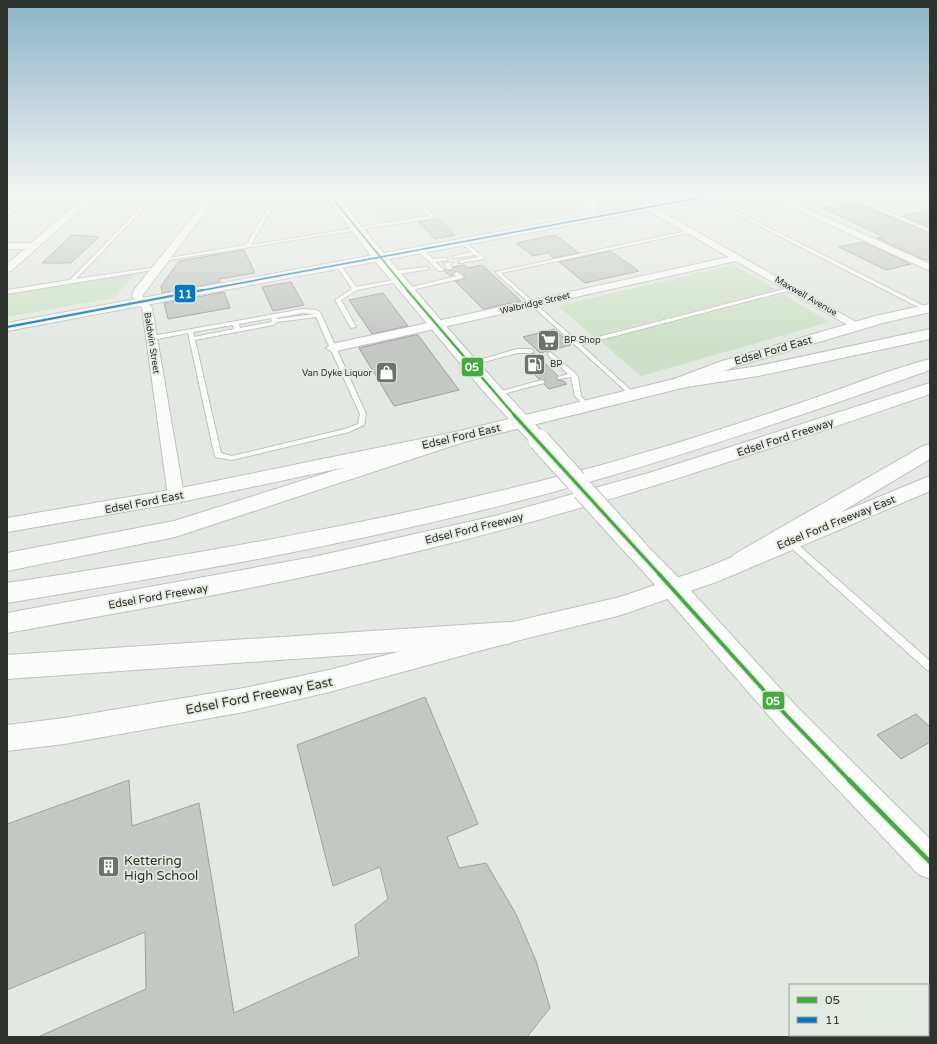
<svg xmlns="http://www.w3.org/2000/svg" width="937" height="1044" font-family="'Varela Round',sans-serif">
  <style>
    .green { fill: #cfe2c9 }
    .building { fill: #c5c8c4; stroke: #9fa29e }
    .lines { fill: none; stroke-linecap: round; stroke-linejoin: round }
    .service-casing { stroke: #bfc2be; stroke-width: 2 }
    .minor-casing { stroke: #bfc2be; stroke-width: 2 }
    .tertiary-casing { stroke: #bfc2be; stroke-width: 2 }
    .secondary-casing { stroke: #bfc2be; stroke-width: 2 }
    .primary-casing { stroke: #bfc2be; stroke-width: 2 }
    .motorway-casing { stroke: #bfc2be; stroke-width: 2 }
    .service { fill: #fbfcfb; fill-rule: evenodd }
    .minor { fill: #fbfcfb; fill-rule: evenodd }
    .tertiary { fill: #fbfcfb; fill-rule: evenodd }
    .secondary { fill: #fbfcfb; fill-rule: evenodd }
    .primary { fill: #fbfcfb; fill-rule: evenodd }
    .motorway { fill: #fbfcfb; fill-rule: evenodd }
    .primary-bridge-casing { stroke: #bfc2be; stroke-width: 23; stroke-linecap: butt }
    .primary-bridge { stroke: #fbfcfb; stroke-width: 21 }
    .bus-1-far4-casing { stroke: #e3ebe0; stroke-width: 3 }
    .bus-1-far3-casing { stroke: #e3ebe0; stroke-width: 4 }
    .bus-1-far2-casing { stroke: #e3ebe0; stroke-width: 6 }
    .bus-1-far1-casing { stroke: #e3ebe0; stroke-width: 6 }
    .bus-1-casing { stroke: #e3ebe0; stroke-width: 8 }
    .bus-2-far1-casing { stroke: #e3ebe0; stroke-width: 3 }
    .bus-2-casing { stroke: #e3ebe0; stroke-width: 4 }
    .bus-1-far4 { stroke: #44aa42; stroke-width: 1.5 }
    .bus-1-far3 { stroke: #44aa42; stroke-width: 2 }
    .bus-1-far2 { stroke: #44aa42; stroke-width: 3 }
    .bus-1-far1 { stroke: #44aa42; stroke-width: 3.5 }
    .bus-1 { stroke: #44aa42; stroke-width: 4.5 }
    .bus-2-far1 { stroke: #0079c2; stroke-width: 1.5 }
    .bus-2 { stroke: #0079c2; stroke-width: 2 }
    .labels { text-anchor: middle; stroke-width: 3.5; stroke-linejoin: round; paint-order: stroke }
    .far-street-label { font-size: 9px; fill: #2f332e; stroke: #e3ebe0 }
    .far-poi-label { font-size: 9px; fill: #2f332e; stroke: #e3ebe0; text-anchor: start }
    .street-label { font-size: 11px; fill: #2f332e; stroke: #e3ebe0 }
    .near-street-label { font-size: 13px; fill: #2f332e; stroke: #e3ebe0 }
    .near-poi-label { font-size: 13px; fill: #2f332e; stroke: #e3ebe0; text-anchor: start }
    .line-badge { stroke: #e3ebe0; stroke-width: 1.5 }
    .badge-label { font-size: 11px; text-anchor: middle; font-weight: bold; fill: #fff }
  </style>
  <rect width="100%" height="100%" fill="#e4e8e3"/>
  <path class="green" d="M356 194H402L426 217 383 223Z
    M578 196 580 212 458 235 427 208 524 205Z
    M733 265 777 290 593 336 558 306Z
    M135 273 114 298 7 317V295Z
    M783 294 829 322 641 376 600 341Z"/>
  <path class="building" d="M853 202 930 233V259L925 260 877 238 884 237 823 208Z
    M930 210V227L902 216Z
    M437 218 455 235 435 239 418 222Z
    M72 235 99 237 71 263H42Z
    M555 235 579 253 553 258 548 253 533 256 516 243Z
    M863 242 911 264 886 270 839 247Z
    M244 250 255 273 219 279 220 282 162 293 161 286 179 261Z
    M610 251 639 271 585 283 559 262Z
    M464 265 468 268 482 265 521 301 483 309 455 281 464 279V275L456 271 453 274V275L450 276 444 270 446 269 452 270 453 267Z
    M291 282 304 305 273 311 262 287Z
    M224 292 230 308 168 319 164 303Z
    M383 293 408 326 372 334 349 300Z
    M554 329 571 345 540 353 523 337Z
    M415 335H418L459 390 394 406 359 348Z
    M534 353 558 376 557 380H562L567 384 549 389 544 384 545 380 539 379 524 364 529 354Z
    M425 697 478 824 447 837 459 868 486 863 516 914 536 961 550 1008 527 1037H38L146 989 145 932 7 990V824L129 780 132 826 199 803 234 1013 359 956 355 925 388 899 380 867 333 886 297 745Z
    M916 714 930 727V742L901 759 877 735Z"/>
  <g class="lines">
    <defs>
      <path id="service" d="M31 194H36L7 216V213Z
        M154 194H158L76 279 157 267H159V269L7 294V290L70 280Z
        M276 194H280L251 245 429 216 405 194H410L421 205 526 202 570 194H580L526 204 424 207 434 216V218L163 261 161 260 163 259 246 245Z
        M840 194H846L930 229V232Z
        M706 196 928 308 929 309 924 310 705 198Z
        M691 230 693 231V232L501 273 578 342 792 287 795 289 581 345 634 393 635 394 632 396 630 395 495 272Z
        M464 242 484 257V259L459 263V261L478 257 475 255 454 258V256L472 252 462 244V243Z
        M418 249H422L433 259 447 258V260L435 262 443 269V271H439L418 251Z
        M444 263H452V264L450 265 452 268V269H448L444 264Z
        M336 264H340L356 287 400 279 403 281 357 290 341 300 356 327 351 328 335 300 352 289 336 265Z
        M427 267 429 268V269L393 275 390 273 393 271Z
        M457 272 463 276V278L407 291 404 289 457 276 454 274Z
        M303 309 317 310 320 312 366 414 364 425 349 432 232 460 215 457 188 333 152 340 149 338 152 336ZM303 313 315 314 277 319 276 318ZM316 317 360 414 358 424 345 429 232 456 221 453 195 340 273 325 277 322ZM271 318 272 321 271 322 240 328 239 324ZM233 325 234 329 194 337 193 332Z
        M517 349H531L534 351 531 353H517L469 366 466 364Z
        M550 352 575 373 578 377 581 396 589 405V407H585L575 396 571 377 558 379V377L568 374 548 355V353Z
        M542 380 544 381V383L496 396 493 394 494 393Z
        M790 539 793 540 930 661V671L927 670 787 544 786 542 787 540Z"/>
      <path id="minor" d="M89 194H98L11 271 7 272V264L25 249H7V243H31Z
        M211 194H219L142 296 152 308 184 496 181 500 176 501 171 500 168 496 142 308 132 296 134 290Z
        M585 194H593L601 218 600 220H594L593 218Z
        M763 194H774L930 264V271Z
        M908 194H920L930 198V203Z
        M650 205 863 326 857 329 853 328 736 261 332 352 326 348 332 344 729 257 647 210 646 208Z"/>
      <path id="tertiary" d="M702 194H725L720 197 7 331V323Z
        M930 304V312L883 323 734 367 686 387 460 443 176 503 7 532V518L176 489 460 431 674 379 722 361 875 316Z
        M930 476V491L719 581 621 615 508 643 329 692 244 712 64 744 7 751V725L64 718 244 688 329 670 508 623 620 597 703 569Z"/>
      <path id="secondary" d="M673 579 682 581 797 707 930 839V879L918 874 777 725 664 595 661 588 664 581Z"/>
      <path id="primary" d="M324 194H335C403 277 472 359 546 436L549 440 546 444 539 446 532 444 485 393 375 261Z
        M638 543 646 545 682 581 685 588 682 595 673 597 664 595 630 557 627 551 630 545Z"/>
      <path id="motorway" d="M930 329V339L758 376 680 388 674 387 671 383 674 379 680 378 758 366Z
        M930 359V370C817 410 704 449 589 482 398 536 203 571 7 603V583C199 554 391 521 579 471 655 451 729 427 803 402 845 388 887 370 930 359Z
        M930 383V394C767 450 603 506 435 547 294 582 150 607 7 633V613L313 557 495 516 652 472Z
        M460 431 467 433 470 437 467 441 175 537 7 571V553L174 521Z
        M930 444V459L749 567 741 570 733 567 729 561 733 555 923 446Z
        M508 622 517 626 521 633 517 640 508 644 7 679V655Z"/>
    </defs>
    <use href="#service" class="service-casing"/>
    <use href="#minor" class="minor-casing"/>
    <use href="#tertiary" class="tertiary-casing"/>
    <use href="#secondary" class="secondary-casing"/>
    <use href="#primary" class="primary-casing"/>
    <use href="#motorway" class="motorway-casing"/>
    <use href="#service" class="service"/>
    <use href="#minor" class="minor"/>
    <use href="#tertiary" class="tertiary"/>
    <use href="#secondary" class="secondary"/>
    <use href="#primary" class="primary"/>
    <use href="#motorway" class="motorway"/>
    <defs>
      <path id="primary-bridge" d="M539 440 576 481
        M583 490 638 551"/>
    </defs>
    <use href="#primary-bridge" class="primary-bridge-casing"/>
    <use href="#primary-bridge" class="primary-bridge"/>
    <defs>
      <path id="bus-1-far4" d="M329 194 408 291"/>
      <path id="bus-1-far3" d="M407 290 515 416"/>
      <path id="bus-1-far2" d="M514 415 660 575"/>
      <path id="bus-1-far1" d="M659 574 787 716 850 781"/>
      <path id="bus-1" d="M849 780 930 862"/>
      <path id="bus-2-far1" d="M198 291 719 194"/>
      <path id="bus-2" d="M7 327 203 290"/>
    </defs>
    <use href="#bus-1-far4" class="bus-1-far4-casing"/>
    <use href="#bus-1-far3" class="bus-1-far3-casing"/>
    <use href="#bus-1-far2" class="bus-1-far2-casing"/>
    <use href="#bus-1-far1" class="bus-1-far1-casing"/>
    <use href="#bus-1" class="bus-1-casing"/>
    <use href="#bus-2-far1" class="bus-2-far1-casing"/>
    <use href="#bus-2" class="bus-2-casing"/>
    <use href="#bus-1-far4" class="bus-1-far4"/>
    <use href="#bus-1-far3" class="bus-1-far3"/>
    <use href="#bus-1-far2" class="bus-1-far2"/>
    <use href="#bus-1-far1" class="bus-1-far1"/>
    <use href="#bus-1" class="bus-1"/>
    <use href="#bus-2-far1" class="bus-2-far1"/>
    <use href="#bus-2" class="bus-2"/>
  </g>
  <linearGradient id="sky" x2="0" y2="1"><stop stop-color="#8ab4c7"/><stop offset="0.57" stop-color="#f3f5f2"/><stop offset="1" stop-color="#f3f5f2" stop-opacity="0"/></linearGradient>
  <rect width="937" height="340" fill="url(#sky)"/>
  <defs>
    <symbol id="supermarket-square" viewBox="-11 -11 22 22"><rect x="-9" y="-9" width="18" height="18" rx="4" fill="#6e726d" stroke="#e3ebe0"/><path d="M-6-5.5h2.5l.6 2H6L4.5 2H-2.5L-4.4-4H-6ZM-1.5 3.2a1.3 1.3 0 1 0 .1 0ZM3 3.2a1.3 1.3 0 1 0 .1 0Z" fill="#fff"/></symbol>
    <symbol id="fuel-square" viewBox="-11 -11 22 22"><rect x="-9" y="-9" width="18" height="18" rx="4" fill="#6e726d" stroke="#e3ebe0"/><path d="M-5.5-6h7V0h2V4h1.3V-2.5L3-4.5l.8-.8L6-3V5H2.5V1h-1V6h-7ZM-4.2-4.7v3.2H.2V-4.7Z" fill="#fff"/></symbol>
    <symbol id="shop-square" viewBox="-11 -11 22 22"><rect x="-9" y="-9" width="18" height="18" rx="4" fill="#6e726d" stroke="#e3ebe0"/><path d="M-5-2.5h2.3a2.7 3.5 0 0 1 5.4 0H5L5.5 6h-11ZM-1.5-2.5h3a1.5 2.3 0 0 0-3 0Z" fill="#fff"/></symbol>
    <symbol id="building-square" viewBox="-11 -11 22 22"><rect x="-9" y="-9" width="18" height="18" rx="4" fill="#6e726d" stroke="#e3ebe0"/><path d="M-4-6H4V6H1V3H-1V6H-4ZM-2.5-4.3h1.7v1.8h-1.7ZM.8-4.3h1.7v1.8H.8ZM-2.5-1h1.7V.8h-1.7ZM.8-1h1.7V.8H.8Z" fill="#fff"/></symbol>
  </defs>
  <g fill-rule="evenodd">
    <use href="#supermarket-square" x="536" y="328" width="25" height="25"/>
    <use href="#fuel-square" x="522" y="352" width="25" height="25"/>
    <use href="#shop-square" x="374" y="360" width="25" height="25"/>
    <use href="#building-square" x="96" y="854" width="25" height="25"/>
  </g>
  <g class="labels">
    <g class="far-street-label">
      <text transform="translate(806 296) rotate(30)" y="3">Maxwell Avenue</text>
      <text transform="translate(535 303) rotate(-13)" y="3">Walbridge Street</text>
      <text transform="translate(152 343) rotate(81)" y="3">Baldwin Street</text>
    </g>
    <g class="far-poi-label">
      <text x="564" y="343">BP Shop</text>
      <text x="550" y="367">BP</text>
      <text x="372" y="376" text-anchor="end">Van Dyke Liquor</text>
    </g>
    <g class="street-label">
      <text transform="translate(773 350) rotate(-16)" y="4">Edsel Ford East</text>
      <text transform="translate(461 436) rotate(-13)" y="4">Edsel Ford East</text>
      <text transform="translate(785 437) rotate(-18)" y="4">Edsel Ford Freeway</text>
      <text transform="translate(144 502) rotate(-11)" y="4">Edsel Ford East</text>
      <text transform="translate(836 522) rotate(-22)" y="4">Edsel Ford Freeway East</text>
      <text transform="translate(474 528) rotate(-14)" y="4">Edsel Ford Freeway</text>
      <text transform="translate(158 596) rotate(-10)" y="4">Edsel Ford Freeway</text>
    </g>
    <g class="near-street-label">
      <text transform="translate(259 695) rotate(-11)" y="5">Edsel Ford Freeway East</text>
    </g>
    <g class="near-poi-label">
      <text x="124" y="865">Kettering<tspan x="124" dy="15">High School</tspan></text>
    </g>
  </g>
  <g class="line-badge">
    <rect x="174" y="284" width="22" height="19" rx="4" fill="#0079c2"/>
    <rect x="461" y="357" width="23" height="20" rx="4" fill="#44aa42"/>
    <rect x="762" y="691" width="23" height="19" rx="4" fill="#44aa42"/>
  </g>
  <g class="badge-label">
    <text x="185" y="298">11</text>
    <text x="472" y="371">05</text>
    <text x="773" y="705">05</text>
  </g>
  <rect width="937" height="1044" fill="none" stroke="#2f332e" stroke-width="16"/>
  <rect x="789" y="984" width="140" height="52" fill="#e3ebe0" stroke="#9ba199"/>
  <rect x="797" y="997" width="20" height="6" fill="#44aa42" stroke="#9ba199"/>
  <text x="825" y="1004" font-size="12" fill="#2f332e">05</text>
  <rect x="797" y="1017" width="20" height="6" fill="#0079c2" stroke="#9ba199"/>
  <text x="825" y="1024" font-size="12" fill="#2f332e">11</text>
</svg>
